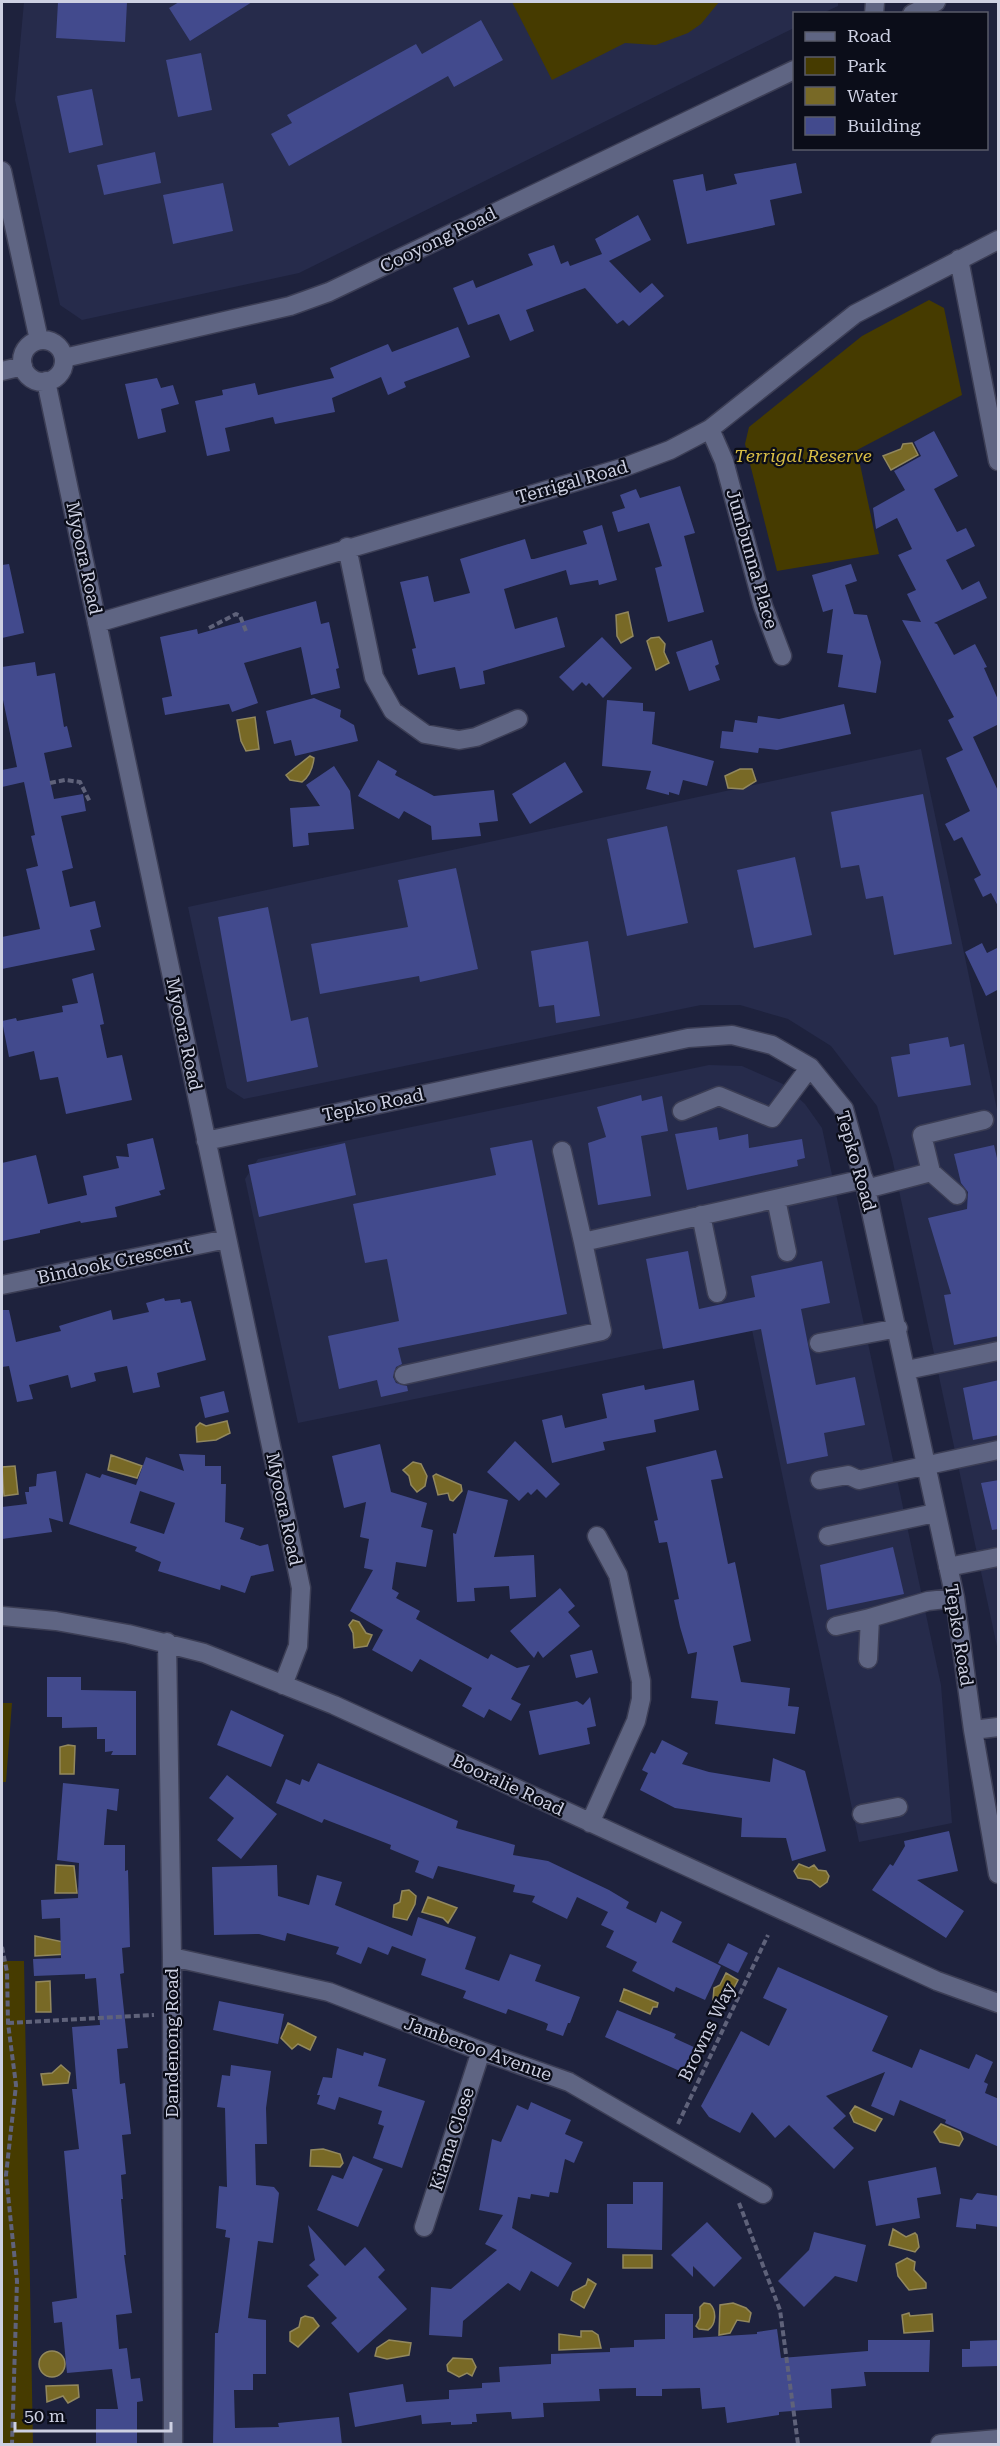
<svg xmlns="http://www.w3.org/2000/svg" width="1000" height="2446" font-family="'Roboto Serif',serif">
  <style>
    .built { fill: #262b4b }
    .green { fill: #463b00 }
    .water { fill: #786926; stroke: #92885e; stroke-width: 1.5 }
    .building { fill: #424a8d; fill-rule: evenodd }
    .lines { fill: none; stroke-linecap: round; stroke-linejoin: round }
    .minor-casing { stroke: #3c3e55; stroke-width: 21 }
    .path { stroke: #5f627a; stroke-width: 4; stroke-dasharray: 6 3; stroke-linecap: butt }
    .minor { stroke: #5f6583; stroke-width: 18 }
    .labels { text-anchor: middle; stroke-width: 4.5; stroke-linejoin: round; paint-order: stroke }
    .street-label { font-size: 18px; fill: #cdd0e2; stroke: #0b0d19 }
    .park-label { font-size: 18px; font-style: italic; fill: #d9be46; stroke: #0b0d19 }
  </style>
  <rect width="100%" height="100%" fill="#1e223d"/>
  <path class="built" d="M24 2H838V6L823 13 794 14V28L299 273 82 320 60 305 15 100Z
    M921 749 998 1114V1651L892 1158 877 1106 831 1046 788 1019 740 1005H701L244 1099 227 1088 188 907Z
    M709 1065 742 1066 783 1084 805 1104 822 1128 941 1685 952 1823 859 1842 752 1330 298 1423 245 1179 258 1159Z"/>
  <path class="green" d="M512 2H719L701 24 688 33 656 45 625 43 552 80Z
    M929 300 944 308 962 395 857 450 879 554 777 571 745 444 749 427 862 336Z
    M2 1703H12L6 1782H2Z
    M2 1961H24L33 2444H2Z"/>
  <path class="water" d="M912 443 918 455 891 470 883 456 901 449 903 444Z
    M628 612 633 636 621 643 617 636 616 615Z
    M659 637 665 644 664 652 669 663 656 670 647 641 651 638Z
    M255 717 259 749 246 751 241 741 237 720Z
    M310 756 314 758C313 767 310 776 302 782L290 780 286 775Z
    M740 769H752L756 781 743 789 728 788 725 776Z
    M227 1421 230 1433 216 1440 197 1442 196 1427 200 1423 206 1426Z
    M111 1455 142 1466 137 1478 108 1470Z
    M413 1462 421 1464 427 1476 425 1486 417 1492 411 1485 409 1476 403 1470Z
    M15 1466 18 1494 4 1496 2 1467Z
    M436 1474 461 1485 462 1491 453 1501 450 1500 448 1493 438 1495 433 1476Z
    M353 1620 359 1622 366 1633 372 1635 367 1646 354 1648 353 1633 349 1625Z
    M68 1745 75 1746 74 1774H60V1747Z
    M799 1864 809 1868 814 1865 818 1870 826 1871 829 1876 827 1882 820 1887 811 1880 798 1878 794 1871Z
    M56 1865 74 1866 77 1893H55Z
    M409 1890 416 1896 415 1904 407 1920 393 1917 394 1905 400 1902 402 1891Z
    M428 1897 457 1908 448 1923 443 1918 422 1912Z
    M35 1936 68 1943V1954L35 1956Z
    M726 1973 738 1980 726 2003 713 2000 714 1988 720 1985Z
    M50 1981 51 2012H36V1982Z
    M624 1989 658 2003 657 2007H653L650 2014 620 2001Z
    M288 2023 316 2037 310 2050 298 2044 292 2049 281 2038Z
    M61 2065 70 2073 68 2083 43 2085 41 2074 52 2073Z
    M855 2106 882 2119 875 2131 854 2122 850 2113Z
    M941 2124 960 2132 963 2139 959 2146 940 2142 934 2132Z
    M323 2149 340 2154 343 2163 340 2167 310 2166 311 2150Z
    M893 2229 906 2237 915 2233 917 2235 919 2247 915 2252 889 2245Z
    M623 2255H652V2268H623Z
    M907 2258 915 2262 914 2270 926 2283V2288L909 2290 898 2276 896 2264Z
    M588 2279 596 2284 584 2308 571 2300 573 2292 586 2285Z
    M704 2303 710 2304C717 2311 716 2325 708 2330L699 2329 696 2326 700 2318V2307Z
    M733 2303 746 2308 751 2313 749 2322 737 2320 730 2333 719 2335 720 2305Z
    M909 2313 910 2316 932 2314 933 2331 904 2333 902 2315Z
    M305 2316 313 2318 319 2326 298 2347 290 2341V2332L299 2327 301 2318Z
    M581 2331H592L598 2335 601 2348 559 2350V2334L581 2337Z
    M389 2340 411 2343 409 2355 387 2359 375 2356 377 2348Z
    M39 2364a13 13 0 1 1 26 0a13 13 0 1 1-26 0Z
    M453 2358 472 2359 476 2367 472 2376 467 2373 459 2377 448 2371 447 2365Z
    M78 2385 79 2397 68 2403 63 2396 47 2402 46 2386Z"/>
  <path class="building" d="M58 2H127L125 42 56 38Z
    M179 2H252L190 41 169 8Z
    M481 20 503 60 454 87 448 76 289 166 271 134 292 123 287 115 416 44 422 54Z
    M201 53 212 110 178 117 166 60Z
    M92 89 103 145 69 153 57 96Z
    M155 152 161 183 104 195 97 165Z
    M796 163 802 193 770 200 775 225 687 244 673 180 703 174 706 191 737 184 734 174Z
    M223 183 233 231 173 244 163 195Z
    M638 215 651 240 609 261 640 293 652 283 664 296 629 326 623 320 617 324 585 288 526 310 534 331 510 341 499 314 468 325 453 288 473 280 476 288 533 265 528 254 554 245 561 264 568 261 570 266 602 254 595 239Z
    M458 327 470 357 404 382 406 387 388 395 381 377 332 398 335 412 275 424 273 417 225 428 230 451 207 456 195 401 223 395 222 390 255 383 258 395 334 378 330 368 388 344 392 352Z
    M157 378 161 388 173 385 179 404 161 409 166 432 138 439 125 384Z
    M934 431 958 476 934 489 957 532 966 528 975 546 946 560 962 590 979 581 987 598 934 623 937 624 954 655 975 644 987 667 984 668 999 702V724L973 737 999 793V908L991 893 983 897 974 879 981 875 962 837 954 841 945 824 970 811 946 758 963 750 948 720 954 717 902 620 921 622 907 594 916 590 898 555 912 549 897 518 876 529 873 508 905 490 894 471 921 456 914 442Z
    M680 486 695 533 684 536 704 612 668 622 655 568 662 566 649 523 618 532 612 512 625 508 620 495 636 489 640 498Z
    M602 525 617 580 599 585 598 580 570 585 566 570 504 589 515 629 557 617 565 647 483 671 485 684 460 689 455 667 418 675 412 649 416 648 400 582 428 576 434 602 470 593 460 559 525 539 531 559H534L587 544 583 531Z
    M9 564 24 633 2 638V565Z
    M851 564 857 581 845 585 854 614 867 615 881 662 876 693 838 687 843 655 827 653 833 609 823 612 812 575Z
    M316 601 321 624 329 622 339 668 336 669 340 688 311 695 301 647 244 663 258 703 232 712 229 704 165 715 162 698 172 696 160 637 197 629 198 634Z
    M602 637 632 668 603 698 589 683 586 686 582 682 573 691 559 677Z
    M712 640 719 664 715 666 720 680 689 691 676 652Z
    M35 662 37 676 55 673 64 727 67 726 72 747 44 753 54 799 83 794 86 811 61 816 73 868 62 871 70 907 95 901 101 927 90 930 95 950 2 969V937L40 929 26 869 38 866 31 836 35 835 24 782 2 787V770L17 767 2 695V667Z
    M314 698 341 710 340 717 354 725 358 741 295 756 291 740 274 744 266 711Z
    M607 700 643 703V711L655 712 652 744 714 761 707 786 683 780 679 795 669 792V795L646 789 651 771 602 766Z
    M844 704 851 734 777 750 759 748 758 753 720 748 722 731 733 732 735 720 757 723 758 716 779 719Z
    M378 760 397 771 395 775 434 796 494 790 498 821 479 823 481 836 432 840 431 826 404 811 399 819 358 796Z
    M565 762 583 792 530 824 512 794Z
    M334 766 350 791 354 829 308 833 309 845 293 847 290 808 320 806 306 785Z
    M923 794 952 944 894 955 883 896 866 899 859 865 841 868 831 812Z
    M667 826 688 923 627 936 607 839Z
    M795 857 812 935 754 948 737 870Z
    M456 868 478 969 420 982 419 976 320 994 311 944 408 927 398 880Z
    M268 907 291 1021 308 1017 318 1067 247 1082 218 917Z
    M588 941 600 1016 556 1023 554 1005 539 1007 531 951Z
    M982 943 987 953 999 947V989L986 996 965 952Z
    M93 973 104 1024 100 1025 107 1058 122 1055 132 1100 66 1114 58 1077 40 1080 34 1051 9 1057 2 1021 16 1018 17 1021 63 1012 62 1006 78 1003 72 979Z
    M948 1037 950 1047 964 1044 971 1085 898 1097 891 1057 910 1054 909 1044Z
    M641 1095 642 1101 662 1096 668 1131 641 1136 651 1196 598 1205 588 1143 606 1137 597 1107Z
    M717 1127 719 1140 748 1134 749 1148 802 1139 805 1158 797 1160 798 1166 687 1190 675 1134Z
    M153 1138 165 1189 159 1191 161 1195 115 1207 117 1217 81 1223 80 1221 40 1230V1233L2 1241V1163L36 1155 48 1204 87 1195 83 1176 119 1168 116 1156 129 1157 127 1144Z
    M532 1140 567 1314 398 1348 402 1364 396 1367 393 1377 396 1383 407 1386 408 1391 381 1397 377 1380 339 1389 328 1336 399 1321 387 1259 365 1263 353 1204 496 1175 490 1148Z
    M345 1143 356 1195 259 1217 248 1165Z
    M994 1145 999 1167V1336L954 1345 944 1295 951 1294 928 1218 967 1209 968 1192 961 1183 954 1154Z
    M688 1251 699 1309 755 1297 751 1276 822 1261 830 1303 801 1309 816 1385 855 1377 865 1425 824 1433 828 1456 787 1464 761 1329 663 1349 646 1259Z
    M164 1298 165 1301 180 1299 181 1303 191 1301 206 1360 157 1373 160 1387 133 1393 127 1366 94 1373 96 1381 71 1388 68 1375 29 1385 33 1399 17 1402 9 1366 2 1367V1310H9L16 1342 61 1331 59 1326 111 1310 113 1320 149 1312 146 1303Z
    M694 1380 699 1410 654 1420 656 1432 603 1442 605 1450 552 1463 542 1420 562 1415 565 1428 607 1418 602 1394 644 1385 645 1390Z
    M999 1380V1435L973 1440 963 1388Z
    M224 1391 229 1412 205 1418 200 1397Z
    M515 1441 560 1484 546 1498 537 1489 531 1495 528 1492 519 1501 487 1472Z
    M380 1444 391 1492 427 1503 421 1527 433 1530 426 1567 396 1562 392 1589 399 1593 396 1598 420 1611 416 1619 455 1641 488 1659 491 1654 517 1668 530 1665 511 1699 521 1704 511 1721 489 1709 484 1718 462 1706 472 1688 420 1659 412 1672 372 1650 383 1630 350 1611 373 1570 364 1568 369 1539 360 1537 366 1502 344 1508 332 1456Z
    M716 1450 723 1478 711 1480 728 1564 735 1562 751 1641 733 1646 741 1682 790 1688 788 1706 799 1707 795 1734 715 1724 718 1701 691 1698 697 1652 688 1654 680 1627 674 1600 679 1599 667 1542 659 1543 654 1521 658 1520 646 1467Z
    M179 1454 205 1455V1466H221V1484H226L225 1522 244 1528 240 1539 260 1546 268 1544 274 1571 251 1576 245 1593 221 1585 220 1590 158 1571 161 1562 135 1551 137 1547 69 1524 86 1473 100 1478 102 1474 136 1485 146 1457 184 1471ZM140 1491 175 1503 164 1534 130 1523Z
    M56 1471 63 1522 49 1518 52 1532 2 1539V1507L27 1504 25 1492H29V1487L36 1486 37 1474Z
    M999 1480V1529L992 1530 981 1483Z
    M468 1490 508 1500 494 1557 534 1555 536 1597 510 1599 509 1586 474 1588 475 1601 457 1602 453 1533 456 1534Z
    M893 1547 904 1594 827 1610 820 1565Z
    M560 1588 575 1606 568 1612 580 1626 543 1658 538 1651 534 1658 510 1631Z
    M592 1650 598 1673 576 1678 570 1655Z
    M47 1677H81V1690L136 1691V1755H111L113 1751 105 1752V1739H97V1727L62 1728V1717H47Z
    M590 1697 596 1726 587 1728 590 1744 539 1755 529 1711 577 1701 583 1705Z
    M231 1710 284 1735 271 1767 217 1745Z
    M662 1740 688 1753 682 1764 709 1772 770 1782 773 1758 805 1771 826 1851 792 1861 786 1838 741 1837 742 1818 675 1808 640 1790 648 1773 642 1770 651 1752 655 1754Z
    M318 1763 458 1821 456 1828 515 1845 513 1855 548 1861 609 1890 629 1902 626 1908 656 1923 661 1911 682 1922 672 1942 721 1966 705 2000 676 1987 674 1992 632 1971 637 1962 606 1947 614 1931 601 1925 608 1912 577 1897 567 1919 532 1902 535 1896 513 1892 515 1885 438 1866 433 1879 415 1872 419 1861 390 1849 391 1845 324 1819 322 1823 276 1803 286 1779 300 1785 302 1779 309 1782Z
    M227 1775 277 1814 241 1859 217 1840 234 1818 209 1798Z
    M63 1783 119 1789 117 1811 107 1809 104 1845H125V1871L128 1870 130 1947 122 1948 124 1973 120 1974 128 2048 117 2049 120 2084 125 2083 131 2134 122 2135 126 2174 121 2175 123 2199H121L126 2255H124L132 2313 116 2315 119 2349 127 2348 131 2379 140 2378 143 2401 137 2402V2445H96V2409H118L112 2369 67 2373 62 2322 54 2323 52 2302 77 2298 64 2151 79 2149 72 2089H77L72 2027 100 2025 96 1978 85 1979V1974L34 1976 33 1959 61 1958 60 1918 42 1919 41 1900 78 1898 79 1863 57 1860Z
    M949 1831 958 1871 917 1880 964 1911 946 1938 872 1890 890 1864 893 1866 905 1846 904 1841Z
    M277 1865 278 1896 309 1905 317 1875 342 1882 335 1905 412 1936 418 1917 476 1937 465 1969 499 1981 510 1954 541 1965 535 1981 580 1997 570 2023H568L563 2036 546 2030 548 2024 544 2022 508 2009 506 2014 463 1998 466 1991 421 1975 426 1959 392 1946 388 1955 368 1947 361 1964 336 1954 339 1947 287 1933 285 1941 259 1934 214 1935 212 1867Z
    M728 1943 748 1953 738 1973 718 1963Z
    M778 1967 888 2016 872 2051 912 2068 920 2049 969 2069 976 2054 993 2062 984 2082 988 2084 985 2093 999 2099V2147L945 2123 946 2120 900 2100 894 2116 871 2106 885 2072 826 2096 846 2116 833 2128 854 2148 834 2169 789 2125 775 2138 752 2112 740 2133 709 2117 701 2106 741 2031 769 2046 787 2009 763 1998Z
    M219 2001 284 2014 278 2044 213 2030Z
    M617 2010 676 2034 674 2038 696 2048 684 2073 605 2037Z
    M337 2048 363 2056 364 2052 386 2059 378 2086 425 2101 402 2168 373 2158 384 2126 378 2124 382 2111 339 2097 335 2110 317 2104 320 2095H317L323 2077 332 2078Z
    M231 2065 271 2071 266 2108 267 2144H255L256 2185 274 2187 279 2193 273 2243 258 2241 248 2318 266 2320V2374H253V2390H234L235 2428 279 2427 278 2423 339 2417 342 2445H213L215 2333H218L230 2238 225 2237 226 2230 216 2228 219 2186 227 2187 225 2108 217 2107 222 2075 230 2076Z
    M531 2102 571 2120 565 2134 583 2142 574 2163 565 2159 558 2193 550 2192 549 2197 531 2194 530 2199 518 2197 512 2228 572 2263 558 2287 531 2271 520 2291 508 2283 463 2321 462 2337 429 2335 431 2287 451 2289 497 2250 485 2244 503 2215 479 2210 492 2139 501 2142 517 2105 528 2110Z
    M353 2156 383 2169 358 2227 317 2210 332 2175 343 2179Z
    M936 2167 941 2194 917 2198 920 2218 876 2226 868 2181Z
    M633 2182H663L662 2250 607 2248V2204H633Z
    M977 2193 999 2196V2227L976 2224V2229L956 2227 960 2198 972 2200Z
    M707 2222 742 2258 714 2287 693 2266V2277L671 2255Z
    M308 2225 345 2266 365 2247 385 2270 378 2277 407 2309 358 2353 331 2323 337 2318 307 2286 319 2275 309 2265 315 2260Z
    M814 2232 866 2245 857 2282 835 2276 804 2307 778 2281 809 2250Z
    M665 2314H693V2338L757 2334V2332L777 2329 781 2358 868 2351V2340H930L929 2372H864L866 2386 831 2389 832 2408 779 2412V2415L727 2423 725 2407 702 2409 700 2388 662 2389V2396H636V2388L599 2389 600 2401 543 2403 544 2417 512 2419 511 2412 476 2414 477 2422H472V2424L451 2425V2422L422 2424 421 2415 355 2427 349 2393 403 2384 406 2402 449 2399V2390L482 2388V2383L500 2382 499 2367 551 2364V2354L610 2352V2348L634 2347V2340L665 2339Z
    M999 2340V2366L962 2367V2349H970V2341Z"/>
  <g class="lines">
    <defs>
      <path id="minor" d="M874 14 875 2
        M912 14 936 2
        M2 171 39 340
        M959 259 998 461
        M22 361a21 21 0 1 1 42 0a21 21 0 1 1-42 0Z
        M64 358 290 306 329 292 794 70
        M2 371 23 366
        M46 381 301 1588 298 1646 283 1685
        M710 429 724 461 763 606 782 656
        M347 547 374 677 393 711 425 734 459 740 476 737 518 719
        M97 623 622 468 670 450 710 429 855 314 998 240
        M682 1111 719 1096 772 1118 810 1067
        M206 1141 688 1038 732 1035 772 1045 810 1067 844 1109 866 1189 955 1598 973 1730 998 1874
        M562 1151 583 1242
        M931 1172 957 1195
        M866 1189 931 1172 922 1135 984 1120
        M776 1199 787 1252
        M701 1215 717 1293
        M2 1285 227 1239
        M819 1343 898 1328
        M907 1370 998 1351
        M404 1375 602 1331 583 1242 864 1179
        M820 1480 848 1475 859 1480 998 1450
        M828 1536 935 1513
        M948 1567 998 1557
        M2 1616 56 1621 128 1634 204 1653 334 1705 937 1981 998 2003
        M836 1626 870 1618
        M167 1642 172 1957 173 2444
        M868 1659 870 1618 928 1601 955 1598
        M973 1730 998 1727
        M862 1814 898 1807
        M590 1823 636 1721 641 1699V1681L618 1575 597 1536
        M172 1957 329 1992 481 2051 569 2082 763 2194
        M424 2227 481 2051
        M940 2444 998 2439"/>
    </defs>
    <use href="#minor" class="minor-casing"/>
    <path class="path" d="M209 628 236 614 240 616 246 631
      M50 783 65 780 80 782 90 802
      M2 1947 7 1972 8 2023 16 2085 6 2175 17 2281 12 2444
      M8 2023 154 2015
      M678 2124 768 1935
      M739 2203 780 2310 798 2444"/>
    <use href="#minor" class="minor"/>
  </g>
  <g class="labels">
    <g class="street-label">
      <text transform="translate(438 240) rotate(-26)" y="6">Cooyong Road</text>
      <text transform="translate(572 482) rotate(-16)" y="6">Terrigal Road</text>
      <text transform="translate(84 558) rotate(78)" y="6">Myoora Road</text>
      <text transform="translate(752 559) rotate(74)" y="6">Jumbunna Place</text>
      <text transform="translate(184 1034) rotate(78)" y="6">Myoora Road</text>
      <text transform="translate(373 1105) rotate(-12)" y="6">Tepko Road</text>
      <text transform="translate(856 1161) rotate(74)" y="6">Tepko Road</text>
      <text transform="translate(114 1262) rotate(-12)" y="6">Bindook Crescent</text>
      <text transform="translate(284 1509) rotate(78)" y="6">Myoora Road</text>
      <text transform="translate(959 1635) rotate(81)" y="6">Tepko Road</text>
      <text transform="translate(508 1785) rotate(25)" y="6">Booralie Road</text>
      <text transform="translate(707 2032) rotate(-64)" y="6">Browns Way</text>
      <text transform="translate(172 2043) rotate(-90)" y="6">Dandenong Road</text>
      <text transform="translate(478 2049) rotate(20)" y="6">Jamberoo Avenue</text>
      <text transform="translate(452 2139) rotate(-72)" y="6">Kiama Close</text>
    </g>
    <g class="park-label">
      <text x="803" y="462">Terrigal Reserve</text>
    </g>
  </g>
  <rect width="1000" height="2446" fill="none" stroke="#cdd0e2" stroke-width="6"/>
  <rect x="793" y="12" width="195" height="138" fill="#0b0d19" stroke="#595b69" stroke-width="1.5"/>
  <rect x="805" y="32" width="30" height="9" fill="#5f6583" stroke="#595b69" stroke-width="1.5"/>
  <text x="847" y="42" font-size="18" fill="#cdd0e2">Road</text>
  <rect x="805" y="57" width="30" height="18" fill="#463b00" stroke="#595b69" stroke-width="1.5"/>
  <text x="847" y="72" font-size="18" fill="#cdd0e2">Park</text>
  <rect x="805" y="87" width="30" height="18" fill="#786926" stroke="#595b69" stroke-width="1.5"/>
  <text x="847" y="102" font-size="18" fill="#cdd0e2">Water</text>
  <rect x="805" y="117" width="30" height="18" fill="#424a8d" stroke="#595b69" stroke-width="1.5"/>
  <text x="847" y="132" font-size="18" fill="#cdd0e2">Building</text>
  <path d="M15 2422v9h156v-9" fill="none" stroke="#cdd0e2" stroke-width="3"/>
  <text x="24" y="2422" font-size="18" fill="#cdd0e2" stroke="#0b0d19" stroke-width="4.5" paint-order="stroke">50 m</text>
</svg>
